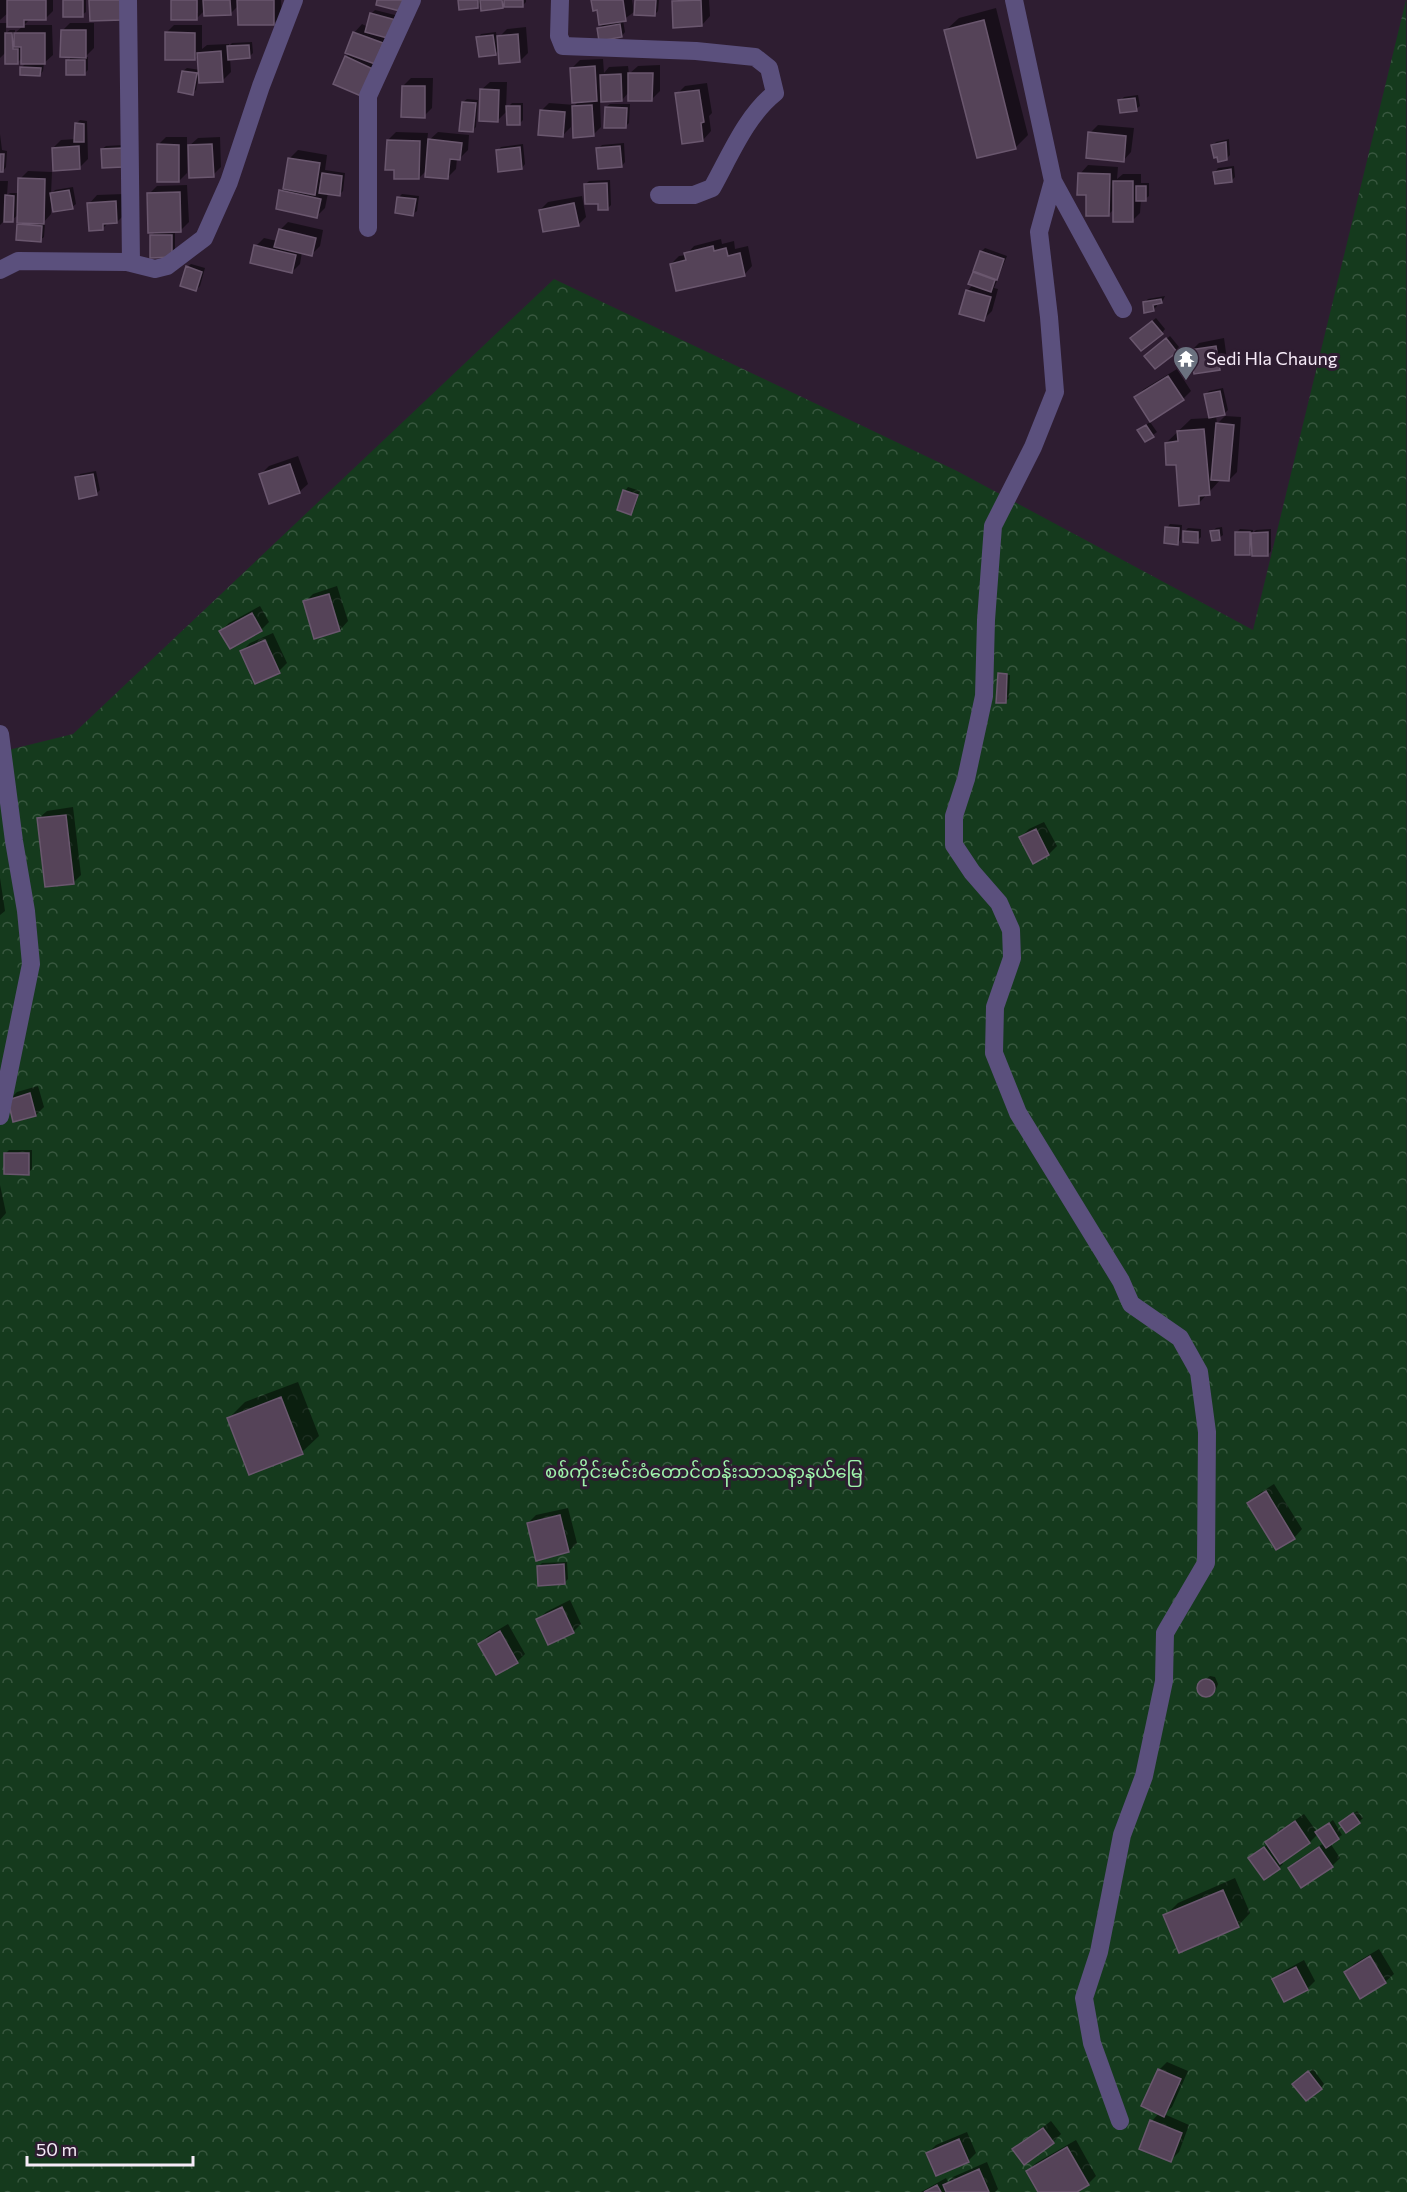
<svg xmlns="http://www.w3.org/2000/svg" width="1407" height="2192" font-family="Commissioner,'Noto Sans Myanmar',sans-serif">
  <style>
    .park { fill: url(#park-crowns) }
    .shadow { fill: #0007; fill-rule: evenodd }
    .building { fill: #554358; stroke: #6a576e; stroke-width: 1.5 }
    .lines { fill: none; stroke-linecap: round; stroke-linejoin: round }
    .street { stroke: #5b507d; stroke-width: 18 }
    .labels { text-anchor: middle; stroke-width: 6; stroke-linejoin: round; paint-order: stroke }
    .poi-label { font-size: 18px; fill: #f6ebf8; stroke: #2e1d31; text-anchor: start }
    .park-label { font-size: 18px; fill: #9ff4ac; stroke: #2e1d31 }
  </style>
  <defs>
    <pattern id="park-crowns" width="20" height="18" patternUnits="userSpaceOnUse" patternTransform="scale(1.5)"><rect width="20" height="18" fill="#153a1d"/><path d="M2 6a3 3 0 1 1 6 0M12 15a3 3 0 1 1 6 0" fill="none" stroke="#38573f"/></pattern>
  </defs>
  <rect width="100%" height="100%" fill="#2e1d31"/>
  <path class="park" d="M1406 0 1407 2192H0V752L73 734 554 279 957 471 1253 630Z"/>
  <path class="shadow" d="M0 0H53V11L45 19H30L24 25H52L53 55 44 63 43 71 40 75 22 67 26 63 22 58 18 62 6 52 0 58V23H8L9 12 0 20ZM6 26H23L15 33V30H10L6 33Z
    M65 0H86V12L82 15Z
    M172 0H195V13H198V0H281L282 15 274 23 239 5 231 13 205 10 196 19Z
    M460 0H526V2L523 5 503 7 482 3 478 7Z
    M593 0H632L634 12 623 20 625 32 622 36 599 28 604 23 598 8Z
    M636 0H659L658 11 655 14Z
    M675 0H709L710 16 702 25 673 2Z
    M996 8 1028 135 1016 147 978 157 946 30 959 18Z
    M375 10 399 16 369 86 346 57 350 53 354 33 362 24 368 27 371 14Z
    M70 23H94V48L85 57H88V70L84 74 68 61 72 56 62 31Z
    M174 25H202V49L207 45 229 44V46L232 43 252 42 253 53 249 57 230 58 231 72 223 80 199 74 196 90 193 93 183 71 187 68 200 70 199 54 194 59 166 33Z
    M526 27 528 53 520 61 500 49 495 54 478 38 481 34 496 32 497 39 507 29Z
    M603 59 604 73 609 67 628 66 629 74 638 66 660 65V91L652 99 629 92 622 100 600 101 601 127 593 135 572 117 571 127 563 135 541 111 549 103 575 105 579 101 572 68 580 60Z
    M411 78H433L432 108 424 116 403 86Z
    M490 82H507L506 109 512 103H523V120L519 124 508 110 498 120 481 90Z
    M707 83 712 113 709 116 711 131 703 140 677 94 685 86Z
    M1138 95 1140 106 1136 109 1120 101 1124 97Z
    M467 99 478 100 476 127 472 131 463 102Z
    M610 104H630L629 123 625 127 606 107Z
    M80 120 87 121 88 159 80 167 53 148 61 140 76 139V124Z
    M1098 125 1134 128 1131 152 1123 161 1090 133Z
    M396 132 428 133 427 142 438 132 469 135 468 150 460 158H457L456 169 448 177 427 170 419 178 388 140Z
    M0 134 2 150 7 151 6 167 3 171 0 170Z
    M166 137H187V173L179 181 158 145Z
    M220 137 221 167 213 175 189 146 198 138Z
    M1229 139 1230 155 1226 159 1213 145 1216 142Z
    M624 143 625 162 622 166 598 149 602 145Z
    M523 144 525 164 522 168 497 151 501 147Z
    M125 145 123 165 102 149 106 146Z
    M298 150 327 155 325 170 345 173 343 191 339 195 328 193 325 208 317 216 281 191 285 187 290 158Z
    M1088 165 1118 167 1117 179 1123 174H1141V183H1149V196L1145 199H1141L1140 213 1132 221 1114 209 1108 215 1088 194 1080 174Z
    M1234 166 1235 177 1232 180 1215 172 1218 168Z
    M28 171 52 172 51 194 55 190 73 187 76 204 72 207 51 201V214L43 223H45L44 237 40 240 19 225 22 222 19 214 12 220H5L0 225V181H8L7 195 10 193H19L20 179Z
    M610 180 611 205 608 208 599 202 585 185 589 181Z
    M187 185 189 222 181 230 175 231V252L172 256 151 236 156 231 149 194 157 186Z
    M124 194 125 214 117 222H109L102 229 89 204 97 195Z
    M402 194 419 196 417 211 413 214 399 197Z
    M582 196 586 217 578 225 540 210 548 202Z
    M288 222 323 230 320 246 312 254 302 252 300 264 292 272 256 246 264 238 277 241 280 230Z
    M721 239 722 244 734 241 735 249 748 246 752 266 744 275 671 264 679 256 686 255 694 246Z
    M985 248 1007 256 994 288 998 289 992 311 984 319 967 291 974 284 970 283 981 252Z
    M191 264 205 268 200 286 196 290 187 267Z
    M1165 296 1162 302 1156 303 1157 306 1153 310 1144 303 1148 299Z
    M1156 318 1165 329 1162 333 1136 335Z
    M1170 336 1179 347 1176 351 1150 353Z
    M1224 338 1227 360 1219 368 1191 351 1199 343Z
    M1177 369 1191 391 1183 399 1136 397 1144 389Z
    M1223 388 1228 410 1224 414 1216 415 1217 424 1225 416 1241 417 1237 472 1229 480 1221 479 1199 503 1166 443 1191 419 1210 418 1206 394 1209 391Z
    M1150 422 1157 432 1146 440 1143 427Z
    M298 456 308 484 299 492 261 474 269 466Z
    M96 471 100 490 96 494 77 478 80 474Z
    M628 487 640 491 634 510 631 513 625 491Z
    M1170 524 1182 525 1181 539 1178 543 1167 528Z
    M1222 527 1223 535 1219 538 1212 532 1216 528Z
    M1188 528 1201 529V537L1197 541 1184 532Z
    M1240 529 1253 530V533L1256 530 1271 529V551L1268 555 1253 550 1249 553 1236 533Z
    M337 586 348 621 340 630 315 637 305 602 313 594Z
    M260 606 269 622 261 630 221 631 229 623Z
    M273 633 287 663 279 671 242 651 250 643Z
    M1000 672V675H1010L1009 698 1005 702 999 674Z
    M73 807 81 875 73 883 38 819 47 811Z
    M1044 822 1057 846 1049 854 1033 862 1021 837 1029 829Z
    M0 878 5 911 0 915Z
    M38 1086 44 1107 36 1115 9 1100 17 1092Z
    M9 1150H32V1169L28 1173 5 1154Z
    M0 1185 6 1213 0 1220Z
    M298 1382 319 1436 302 1452 229 1418 245 1402Z
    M1274 1484 1302 1529 1294 1538 1277 1548 1249 1503 1257 1495Z
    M568 1508 577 1543 569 1551 528 1523 536 1515Z
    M567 1562 568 1579 564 1583 539 1566 542 1563Z
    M570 1600 581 1624 573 1632 538 1620 546 1612Z
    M508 1624 525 1654 517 1662 497 1673 480 1644 488 1636Z
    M1210 1676 1215 1677 1218 1684 1216 1689 1208 1696 1202 1695 1198 1689 1199 1684Z
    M1357 1811 1363 1818 1359 1822 1344 1820Z
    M1304 1814 1317 1832 1333 1820 1342 1835 1330 1843 1340 1858 1332 1866 1290 1868 1298 1860 1324 1843 1318 1834 1310 1842 1281 1862 1283 1864 1279 1868 1264 1878 1254 1855 1268 1844 1267 1842 1275 1834Z
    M1235 1878 1250 1913 1238 1926 1165 1916 1178 1903Z
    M1379 1949 1394 1974 1385 1982 1360 1997 1346 1972 1354 1964Z
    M1304 1960 1315 1981 1307 1989 1274 1980 1282 1972Z
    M1167 2062 1188 2071 1172 2107 1164 2114 1189 2125 1179 2152 1171 2160 1152 2121 1159 2113V2070Z
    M1313 2069 1324 2084 1321 2088 1298 2080Z
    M1051 2121 1061 2134 1053 2142 1014 2149Z
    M967 2132 976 2153 968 2161 928 2153 936 2145Z
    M1076 2140 1096 2176 1088 2184 1074 2192H1040L1028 2171 1036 2163Z
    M987 2162 998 2189 995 2192H921L946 2178 948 2182 953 2177Z"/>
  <path class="building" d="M7 0H46V20H24V27H7Z
    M63 0H83V17H63Z
    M89 0H121L122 20 90 21Z
    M171 0H197V20H171Z
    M203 0H230L231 15 204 16Z
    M237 0H274V25H238Z
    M377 0H403L400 11 376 5Z
    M458 0H478V8L459 10Z
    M480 0H502L503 8 481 11Z
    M504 0H523V7H504Z
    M591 0H623L626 21 599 25 597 10 593 11Z
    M635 0H656L655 16 634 15Z
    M701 0 702 26 673 28 672 1Z
    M370 13 396 20 391 39 365 32Z
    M984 20 1016 149 977 158 944 30Z
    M620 24 622 37 599 41 597 28Z
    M61 30H86V58L60 57Z
    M165 32 195 33V60H165Z
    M353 32 383 43 375 64 345 53Z
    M5 33H12L13 49H18V64H5Z
    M14 33H45V64H21V47H14Z
    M518 34 520 62 499 64 497 36Z
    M493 35 496 55 479 57 476 37Z
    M249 45 250 58 228 60 227 46Z
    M221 51 223 82 199 83 197 53Z
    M345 56 373 69 361 96 333 84Z
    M66 60H85V75H66Z
    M595 66 597 101 572 103 570 68Z
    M20 67 41 68 40 76 20 75Z
    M182 71 197 73 193 95 178 92Z
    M628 73H653L652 101H628Z
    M621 74 622 101 601 102 600 75Z
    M402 86H425V118L401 117Z
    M480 89 499 90 498 122 479 121Z
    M699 90 704 122 701 123 703 141 682 144 675 93Z
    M1135 98 1137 111 1120 113 1118 100Z
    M462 102 476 103 473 132 459 131Z
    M592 105 594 136 573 138 572 106Z
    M506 106H520V125H507Z
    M605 107 627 108 626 128H604Z
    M540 110 565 112 563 137 538 135Z
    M75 123 84 124V142H74Z
    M1088 132 1126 136 1124 162 1086 158Z
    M428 139 462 143 460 160 450 159 448 179 425 177Z
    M387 140 420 141 419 179H394V170H385Z
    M1226 142 1227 160 1218 162 1217 157 1214 158 1211 145Z
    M157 144 179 145V182H157Z
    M212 144 214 177 189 178 188 145Z
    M79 146 80 169 53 171 52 148Z
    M620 146 622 167 598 169 596 148Z
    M520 147 522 169 498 172 496 150Z
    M122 148 123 167 102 168 101 149Z
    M0 154H4L3 172H0Z
    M288 158 320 163 315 195 283 189Z
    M1231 169 1232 182 1215 184 1213 172Z
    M322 173 342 176 340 196 319 193Z
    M1078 173 1110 174 1109 216H1086V195H1077Z
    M18 178 45 179 44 224 17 223Z
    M1113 181H1133V222H1113Z
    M607 183 608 210H598V204H585L584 184Z
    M1136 186H1146V201H1136Z
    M69 190 73 209 53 212 50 193Z
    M279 190 321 199 317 218 276 209Z
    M180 192 181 232 148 233 147 193Z
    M5 195 14 196 13 222H4Z
    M397 197 416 199 413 216 395 213Z
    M116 201 117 223 103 224V230L89 231 87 203Z
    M574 203 579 226 543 232 539 210Z
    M17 224 42 226 41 242 16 240Z
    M279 229 316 238 312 256 274 247Z
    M150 235H172V257L150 258Z
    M254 245 296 255 292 273 250 263Z
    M713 246 714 251 726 248 728 256 740 253 745 276 676 291 670 264 686 260 684 253Z
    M980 251 1004 259 997 280 973 271Z
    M186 266 202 272 196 291 180 286Z
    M973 272 995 280 991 292 968 284Z
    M966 290 991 297 984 321 959 314Z
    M1161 299 1162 303 1153 305 1154 311 1144 313 1143 302Z
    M1152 321 1163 334 1141 351 1130 338Z
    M1166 338 1177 352 1155 369 1144 356Z
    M1216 346 1220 370 1194 374 1190 350Z
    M1168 376 1184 400 1150 422 1134 397Z
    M1220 391 1225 415 1209 418 1204 394Z
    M1216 423 1234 425 1229 481 1211 480Z
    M1146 425 1154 437 1145 442 1137 430Z
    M1204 429 1210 495 1199 496V504L1179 506 1176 465H1166L1165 443 1178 441 1177 431Z
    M290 464 300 493 269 504 259 474Z
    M93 474 97 495 79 499 75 477Z
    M623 490 638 495 631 515 617 510Z
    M1165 527 1179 528 1178 545 1164 543Z
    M1219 530 1220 540 1212 541 1210 531Z
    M1183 531 1198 532V543L1183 542Z
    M1235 532H1250V555H1235Z
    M1268 532V556H1252L1251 533Z
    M329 594 340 631 314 639 303 601Z
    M252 613 262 631 230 649 219 631Z
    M265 640 280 673 255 684 240 651Z
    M998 673 1007 674 1006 703H996Z
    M66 815 74 884 45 887 37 818Z
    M1036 829 1049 855 1033 864 1019 837Z
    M30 1093 36 1116 13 1122 8 1100Z
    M4 1153H29V1175L4 1174Z
    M281 1397 303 1454 249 1475 227 1418Z
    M1266 1491 1295 1539 1276 1550 1247 1503Z
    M560 1515 569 1552 536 1561 527 1523Z
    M564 1564 565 1584 538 1586 537 1566Z
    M562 1607 574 1633 548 1645 536 1619Z
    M500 1631 518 1663 496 1675 478 1644Z
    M1197 1688a9 9 0 1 1 18 0a9 9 0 1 1-18 0Z
    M1353 1813 1360 1823 1346 1833 1339 1823Z
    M1295 1821 1310 1843 1280 1864 1265 1842Z
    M1329 1823 1339 1839 1326 1848 1315 1832Z
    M1264 1847 1280 1869 1264 1880 1248 1858Z
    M1319 1847 1333 1867 1301 1888 1288 1868Z
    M1223 1890 1239 1927 1179 1953 1163 1915Z
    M1370 1956 1386 1983 1360 1999 1344 1972Z
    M1296 1967 1308 1990 1284 2002 1272 1979Z
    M1158 2069 1181 2079 1164 2117 1141 2106Z
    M1308 2071 1322 2089 1306 2101 1292 2084Z
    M1150 2120 1182 2133 1171 2162 1139 2149Z
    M1043 2128 1054 2143 1024 2165 1012 2149Z
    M959 2139 969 2162 936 2176 926 2153Z
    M1067 2147 1089 2185 1077 2192H1038L1026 2171Z
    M979 2169 989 2192H946L943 2185Z
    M937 2185 941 2192H924Z"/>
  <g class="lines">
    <path class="street" d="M128 0 131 263
      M560 0 559 36 563 46 696 51 755 57 769 68 775 93C746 116 730 156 712 188L694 195H659
      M1014 0 1053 181 1039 232 1049 317 1055 392 1033 447 993 526 986 620 984 696 966 779 954 816V845L972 872 999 903 1011 930 1012 958 995 1007 994 1053 1018 1113 1121 1281 1131 1304 1180 1338 1199 1372 1207 1432 1206 1563 1165 1633 1164 1681 1144 1776 1122 1835 1099 1952 1084 1998 1092 2043 1120 2121
      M1053 181 1123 309
      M368 228V96L412 0
      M0 270 18 261 127 262 155 269 167 266 204 238 229 182 261 86 294 0
      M0 734 14 841 26 911 31 964 0 1116"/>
  </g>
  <defs>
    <symbol id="temple-pin" viewBox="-11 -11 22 30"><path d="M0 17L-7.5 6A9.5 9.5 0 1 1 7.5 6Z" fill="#6b7280" stroke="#2e1d31"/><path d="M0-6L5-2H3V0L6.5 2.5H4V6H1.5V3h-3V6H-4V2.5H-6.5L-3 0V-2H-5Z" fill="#fff"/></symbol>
  </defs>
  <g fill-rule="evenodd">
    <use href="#temple-pin" x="1171" y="344" width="30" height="40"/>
  </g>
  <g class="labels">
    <g class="poi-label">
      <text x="1206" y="365">Sedi Hla Chaung</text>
    </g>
    <g class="park-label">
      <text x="704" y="1478">စစ်ကိုင်းမင်းဝံတောင်တန်းသာသနာ့နယ်မြေ</text>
    </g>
  </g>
  <path d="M27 2156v9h166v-9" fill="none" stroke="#f6ebf8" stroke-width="3"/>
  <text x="36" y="2156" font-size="18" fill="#f6ebf8" stroke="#2e1d31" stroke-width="4.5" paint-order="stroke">50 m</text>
</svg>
